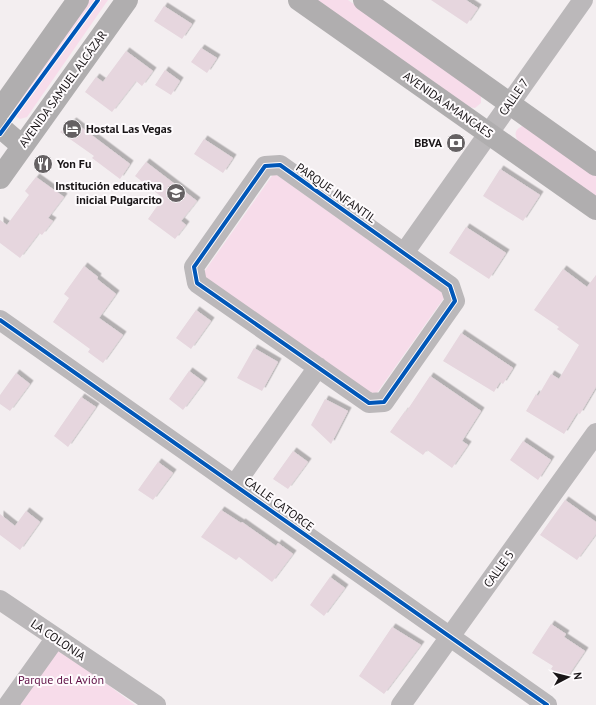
<svg xmlns="http://www.w3.org/2000/svg" width="596" height="705" font-family="'PT Sans',sans-serif">
  <style>
    .green { fill: #f7dcea }
    .building { fill: #e6d6de; filter: url(#shadow) }
    .lines { fill: none; stroke-linecap: round; stroke-linejoin: round }
    .street { stroke: #bbb8ba; stroke-width: 20 }
    .secondary { stroke: #b0aeaf; stroke-width: 22 }
    .cycleway-casing { stroke: #fefbfd; stroke-width: 6 }
    .cycleway { stroke: #0057b8; stroke-width: 4 }
    .labels { text-anchor: middle; stroke-width: 4; stroke-linejoin: round; paint-order: stroke }
    .street-label { font-size: 12px; fill: #191517; stroke: #fefbfd }
    .poi-label { font-size: 12px; font-weight: bold; fill: #191517; stroke: #fefbfd; text-anchor: start }
    .park-label { font-size: 12px; fill: #5f1045; stroke: #fefbfd }
  </style>
  <defs>
    <filter id="shadow"><feDropShadow dx="3.5" dy="-3.5" stdDeviation="0" flood-color="#0004"/></filter>
  </defs>
  <rect width="100%" height="100%" fill="#f3eef0"/>
  <path class="green" d="M88 0H108L27 117 20 119 15 116 13 107Z
    M316 0H348L478 92 481 96V103L475 108 469 107Z
    M525 125 596 174V197L518 141C513 133 516 128 525 125Z
    M274 173 446 295 374 397 202 275Z
    M60 649 135 705H12Z"/>
  <path class="building" d="M431 0H466L478 8 467 24Z
    M164 6 192 24 182 39 154 21Z
    M201 48 217 58 207 73 191 62Z
    M126 51 153 71 142 86 136 81 112 112 85 92 96 77 103 82Z
    M165 70 180 81 171 95 155 85Z
    M73 121 130 164 120 179 92 158 94 156 60 132Z
    M204 139 233 158 223 173 194 154Z
    M146 162 197 201 181 221 186 225 175 239 148 219 163 198 135 176Z
    M500 169 540 195 523 221 483 196Z
    M36 177 64 197 48 218 53 221 42 235 39 233 20 258 0 243V220L7 225 29 195 25 191Z
    M466 227 506 253 489 279 449 253Z
    M84 266 98 277 97 279 116 294 99 318 123 335 103 363 88 352 90 349 53 322 69 298 64 294Z
    M563 269 587 287 596 275V387L580 414 577 413 564 434 526 411 536 394 538 396 551 374 559 379 579 345 557 329 559 327 534 310Z
    M196 310 211 321 191 349 176 338Z
    M461 333 513 368 503 384 500 382 494 392 443 361Z
    M254 348 278 362 262 391 237 378Z
    M189 371 204 382 183 410 169 399Z
    M16 373 30 384 10 411 0 404V395Z
    M430 376 481 411 462 441 468 445 452 468 427 450 423 455 390 432 405 411 406 412Z
    M81 397 96 407 68 447 54 436Z
    M325 399 348 411 331 444 311 425Z
    M523 441 551 460 538 480 510 460Z
    M293 451 308 462 288 489 273 479Z
    M158 462 173 473 153 500 138 490Z
    M565 500 596 522V534L577 560 540 535Z
    M221 510 241 523 242 522 276 546 278 543 293 554 272 582 239 557 236 560 201 537Z
    M26 511 40 522 20 550 0 535V514L15 526Z
    M330 577 345 588 324 616 310 605Z
    M551 624 566 634 564 637 585 651 566 679 551 669 553 666 532 653Z
    M392 627 421 645 384 694 359 676Z"/>
  <g class="lines">
    <path class="street" d="M280 165 450 286 455 301 384 402 369 403 197 283 194 267 265 166Z
      M404 253 583 0
      M0 320 547 705
      M235 484 318 367
      M0 600 156 705
      M8 705 55 639
      M401 705 596 433"/>
    <path class="secondary" d="M299 0 596 209
      M364 0 596 165
      M0 110 78 0
      M0 127 22 146
      M0 178 127 0"/>
    <defs>
      <path id="cycleway" d="M0 134 98 0
        M280 165 450 286 455 301 384 402 369 403 197 283 194 267 265 166Z
        M0 320 547 705"/>
    </defs>
    <use href="#cycleway" class="cycleway-casing"/>
    <use href="#cycleway" class="cycleway"/>
  </g>
  <defs>
    <symbol id="hotel-disc" viewBox="-11 -11 22 22"><circle r="9.5" fill="#656163" stroke="#fefbfd"/><path d="M-6-4.5h1.5V1H6V5H4.5V3h-9V5H-6ZM-4 0a1.8 1.8 0 1 1 3.6 0ZM.5 0V-2.5h3Q6-2.5 6 0Z" fill="#fff"/></symbol>
    <symbol id="bank-disc" viewBox="-11 -11 22 22"><circle r="9.5" fill="#656163" stroke="#fefbfd"/><path d="M-6-4H6V4H-6ZM0-2.3a2.3 2.3 0 1 0 0 4.6a2.3 2.3 0 1 0 0-4.6Z" fill="#fff"/></symbol>
    <symbol id="restaurant-disc" viewBox="-11 -11 22 22"><circle r="9.5" fill="#656163" stroke="#fefbfd"/><path d="M-5-6h1v4h1v-4h1v4h1v-4h1v5L-1.5 .5V6h-2V.5L-5-1ZM5-6V6H3V1.5H1.5Q1.5-4 5-6Z" fill="#fff"/></symbol>
    <symbol id="school-disc" viewBox="-11 -11 22 22"><circle r="9.5" fill="#656163" stroke="#fefbfd"/><path d="M0-5L7-2L0 1L-7-2ZM-4 1L0 2.5L4 1V4Q0 6-4 4Z" fill="#fff"/></symbol>
  </defs>
  <g fill-rule="evenodd">
    <use href="#hotel-disc" x="61" y="118" width="22" height="22"/>
    <use href="#bank-disc" x="445" y="132" width="22" height="22"/>
    <use href="#restaurant-disc" x="32" y="153" width="22" height="22"/>
    <use href="#school-disc" x="165" y="182" width="22" height="22"/>
  </g>
  <g class="labels">
    <g class="street-label">
      <text transform="translate(63 89) rotate(-54)" y="4">AVENIDA SAMUEL ALCÁZAR</text>
      <text transform="translate(514 97) rotate(-55)" y="4">CALLE 7</text>
      <text transform="translate(448 105) rotate(35)" y="4">AVENIDA AMANCAES</text>
      <text transform="translate(336 193) rotate(35)" y="4">PARQUE INFANTIL</text>
      <text transform="translate(279 504) rotate(36)" y="4">CALLE CATORCE</text>
      <text transform="translate(499 569) rotate(-54)" y="4">CALLE 5</text>
      <text transform="translate(58 640) rotate(34)" y="4">LA COLONIA</text>
    </g>
    <g class="poi-label">
      <text x="86" y="133">Hostal Las Vegas</text>
      <text x="442" y="147" text-anchor="end">BBVA</text>
      <text x="57" y="168">Yon Fu</text>
      <text x="162" y="190" text-anchor="end">Institución educativa<tspan x="162" dy="14">inicial Pulgarcito</tspan></text>
    </g>
    <g class="park-label">
      <text x="61" y="684">Parque del Avión</text>
    </g>
  </g>
  <g transform="translate(568 677) rotate(83)" stroke="#fefbfd" stroke-width="3" paint-order="stroke">
  <path d="M0-3L7 15L0 10L-7 15Z" fill="#191517"/>
  <text y="-6" font-size="11" font-weight="bold" text-anchor="middle" fill="#191517">N</text>
  </g>
</svg>
